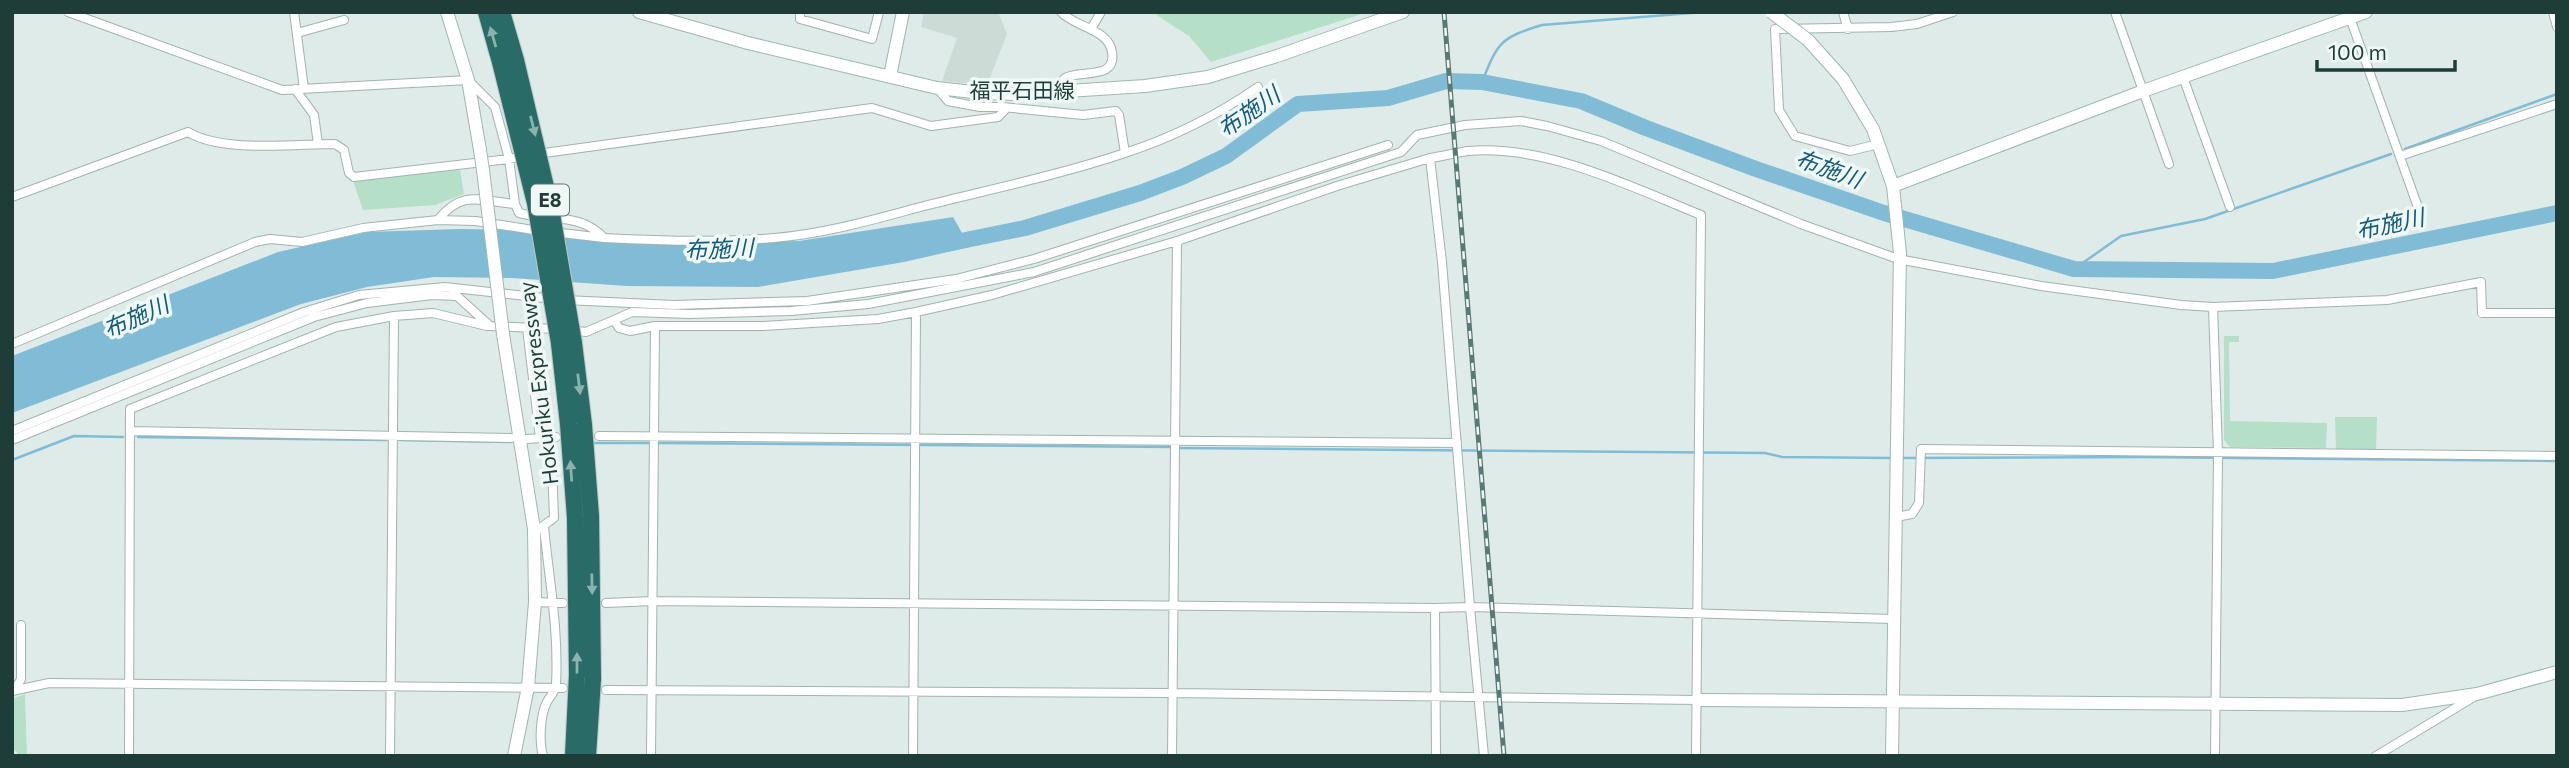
<svg xmlns="http://www.w3.org/2000/svg" width="2569" height="768" font-family="Commissioner,'Noto Sans JP',sans-serif">
  <style>
    .built { fill: #cddbd7 }
    .green { fill: #b5dfc7 }
    .water { fill: #81bcd6 }
    .lines { fill: none; stroke-linecap: round; stroke-linejoin: round }
    .stream { stroke: #81bcd6; stroke-width: 2.5 }
    .river { stroke: #81bcd6; stroke-width: 16 }
    .street-casing { stroke: #a1b3b0; stroke-width: 10 }
    .secondary-casing { stroke: #9cb8b2; stroke-width: 14 }
    .highway-casing { stroke: #bcc5c4; stroke-width: 18 }
    .street { stroke: #fff; stroke-width: 8 }
    .secondary { stroke: #fff; stroke-width: 12 }
    .highway { stroke: #286b67; stroke-width: 16 }
    .rail-casing { stroke: #587975; stroke-width: 5 }
    .rail { stroke: #eff8f5; stroke-width: 2.5; stroke-dasharray: 8; stroke-linecap: butt }
    .secondary-bridge-casing { stroke: #9cb8b2; stroke-width: 14; stroke-linecap: butt }
    .highway-bridge-casing { stroke: #bcc5c4; stroke-width: 18; stroke-linecap: butt }
    .secondary-bridge { stroke: #fff; stroke-width: 12 }
    .highway-bridge { stroke: #286b67; stroke-width: 16 }
    .oneway { fill: #8cb2ae }
    .labels { text-anchor: middle; stroke-width: 7; stroke-linejoin: round; paint-order: stroke }
    .shield { fill: #eff8f5; stroke: #5d7571; stroke-width: 2 }
    .shield-label { font-size: 19px; font-weight: bold; fill: #1e3d39 }
    .street-label { font-size: 21px; fill: #1e3d39; stroke: #eff8f5 }
    .water-label { font-size: 23px; font-style: italic; fill: #145c7d; stroke: #eff8f5 }
  </style>
  <rect width="100%" height="100%" fill="#deebe8"/>
  <path class="built" d="M924 12H998L1007 34 987 85 942 81 957 38 921 27Z"/>
  <path class="green" d="M1152 12H1368L1211 62 1189 36Z
    M460 170 464 194 435 205 363 210 353 180Z
    M2224 336H2239V342H2229L2230 421 2327 423 2326 448 2230 447 2224 440Z
    M2335 417H2377L2376 449H2336Z
    M25 694 27 756H21L12 748V699Z"/>
  <path class="water" d="M953 217 970 247 904 262 758 287 627 286 512 278 434 277 367 287 301 304 12 413V356L278 252 367 232 459 229 586 231 661 244 799 241Z"/>
  <g class="lines">
    <path class="stream" d="M1482 82C1498 42 1500 38 1542 25L1704 12
      M2405 149 2557 94
      M2074 269 2121 236 2205 219 2391 154
      M138 437 386 440
      M401 440 511 442
      M590 443H650
      M657 443 1172 447
      M1178 448 1765 453 1782 457 1892 458
      M1902 458 2143 457 2557 461
      M12 460 74 436 123 437"/>
    <path class="river" d="M946 244 1025 228 1140 193 1182 177 1226 156 1298 104 1388 98 1446 81 1482 82 1581 101 1646 128 1756 169 1884 213 2074 269 2273 271 2557 213"/>
    <defs>
      <path id="street" d="M68 12 282 90 468 80 495 107 509 159 525 156
        M294 12 304 89
        M800 12V19L872 39 879 12
        M1843 12 1848 29
        M2115 12 2169 164
        M2553 12 2557 27
        M2349 15 2419 210
        M1091 29 1101 12
        M297 33 344 20
        M2183 77 2230 207
        M295 89 314 115 318 144
        M1058 92C1060 87 1061 80 1065 78 1079 69 1117 81 1112 52 1109 29 1074 27 1061 12
        M1878 144 1850 151 1795 136 1779 110 1775 29 1891 27 1917 24 1953 12
        M1125 153C1174 137 1216 116 1258 87
        M537 154 872 108 931 126 998 117 1004 111 1002 107H980L948 101 937 88
        M2400 156 2557 104
        M12 197 188 132C222 153 295 144 335 144L344 150 349 173 354 177 509 159 515 204C481 201 462 189 438 220L475 221 540 231
        M515 204 519 213 538 217
        M551 218C572 219 589 222 604 238L553 232
        M604 238C660 241 717 243 774 238 825 234 875 219 924 206 992 189 1059 175 1125 153L1119 115 1116 111 1083 115 1002 107
        M565 300 674 305 807 301 956 279 1034 259 1388 145
        M2213 307 2218 453 2215 756
        M916 312 992 295 1177 241
        M614 320 632 312 690 314 791 311 868 304 1034 272 1401 152 1417 135 1465 125 1521 121 1547 126 1601 141 1801 224 1898 259 2041 286 2181 305 2213 307 2387 300 2481 282 2482 313H2557
        M527 328 540 438
        M569 330 586 332 614 320 619 328 630 331 655 326H763L878 319 916 312 913 756
        M12 344 255 242 270 239 302 242 363 228 438 220
        M12 431 304 312 359 295 445 287 553 299
        M130 431 511 438
        M599 436 1457 443
        M527 439 556 437
        M12 440 314 317 367 303 432 295 457 296 490 326 556 329
        M1896 517 1912 514 1919 503 1921 449 2557 456
        M540 528 554 518 551 438
        M535 602 563 603
        M606 603 653 601 1435 608
        M14 688 15 690 21 679V625
        M606 690 1173 693 1697 700
        M12 691 49 683 563 688
        M129 756 130 409 336 327 394 316 433 313 487 326
        M390 756 394 316
        M543 756C539 742 540 715 547 702 550 696 556 691 556 684 559 631 549 579 544 527
        M651 756 655 326
        M1172 756 1177 241 1340 185 1430 158
        M1436 756 1435 608 1470 607 1442 262 1430 158C1443 156 1455 153 1468 151 1545 144 1632 187 1701 215L1696 756
        M1484 756 1470 607 1893 619
        M2376 756 2472 698"/>
      <path id="secondary" d="M447 12 468 80 480 150
        M639 12 748 43 937 88 982 93 1021 94 1145 86 1208 77 1277 56 1403 12
        M1808 40 1843 79 1873 129 1893 186 1900 253 1892 756
        M890 76 903 12
        M483 170 486 195
        M1893 186 2143 91 2366 12
        M503 334 534 529 535 602 528 687 514 756
        M1697 700 2402 705 2477 694 2557 672"/>
      <path id="highway" d="M486 12 500 62
        M502 12 516 60
        M559 343 568 424
        M574 343 584 425
        M573 756 577 675 575 518
        M588 756 593 679 591 516"/>
    </defs>
    <use href="#street" class="street-casing"/>
    <use href="#secondary" class="secondary-casing"/>
    <use href="#highway" class="highway-casing"/>
    <use href="#street" class="street"/>
    <use href="#secondary" class="secondary"/>
    <use href="#highway" class="highway"/>
    <defs>
      <path id="rail" d="M1444 12 1504 756"/>
    </defs>
    <use href="#rail" class="rail-casing"/>
    <use href="#rail" class="rail"/>
    <defs>
      <path id="secondary-bridge" d="M1771 12 1808 40
        M480 150 483 170
        M486 195 503 334"/>
      <path id="highway-bridge" d="M516 60 551 208 574 343
        M500 62 535 203 559 343
        M568 424 575 518
        M584 425 591 516"/>
    </defs>
    <use href="#secondary-bridge" class="secondary-bridge-casing"/>
    <use href="#highway-bridge" class="highway-bridge-casing"/>
    <use href="#secondary-bridge" class="secondary-bridge"/>
    <use href="#highway-bridge" class="highway-bridge"/>
  </g>
  <defs><path id="oneway-solid" d="M-6-.8H1V-3.2L6.5 0L1 3.2V.8H-6Z" transform="scale(1.75)"/></defs>
  <g class="oneway">
    <use href="#oneway-solid" transform="translate(493 37) rotate(-106)"/>
    <use href="#oneway-solid" transform="translate(533 126) rotate(76)"/>
    <use href="#oneway-solid" transform="translate(579 384) rotate(83)"/>
    <use href="#oneway-solid" transform="translate(571 471) rotate(-94)"/>
    <use href="#oneway-solid" transform="translate(592 584) rotate(89)"/>
    <use href="#oneway-solid" transform="translate(577 663) rotate(-90)"/>
  </g>
  <g class="labels">
    <rect class="shield" x="531" y="184.5" width="38" height="31" rx="5"/>
    <g class="shield-label">
      <text x="550" y="207">E8</text>
    </g>
    <g class="street-label">
      <text x="1022" y="98">福平石田線</text>
      <text transform="translate(539 383) rotate(-97)" y="7">Hokuriku Expressway</text>
    </g>
    <g class="water-label">
      <text transform="translate(1249 112) rotate(-35)" y="8">布施川</text>
      <text transform="translate(1829 169) rotate(20)" y="8">布施川</text>
      <text transform="translate(2390 224) rotate(-12)" y="8">布施川</text>
      <text transform="translate(719 249) rotate(-2)" y="8">布施川</text>
      <text transform="translate(136 317) rotate(-24)" y="8">布施川</text>
    </g>
  </g>
  <rect width="2569" height="768" fill="none" stroke="#1e3d39" stroke-width="28"/>
  <path d="M2317 60v10h138v-10" fill="none" stroke="#1e3d39" stroke-width="3.5"/>
  <text x="2328" y="60" font-size="21" fill="#1e3d39" stroke="#eff8f5" stroke-width="5" paint-order="stroke">100 m</text>
</svg>
